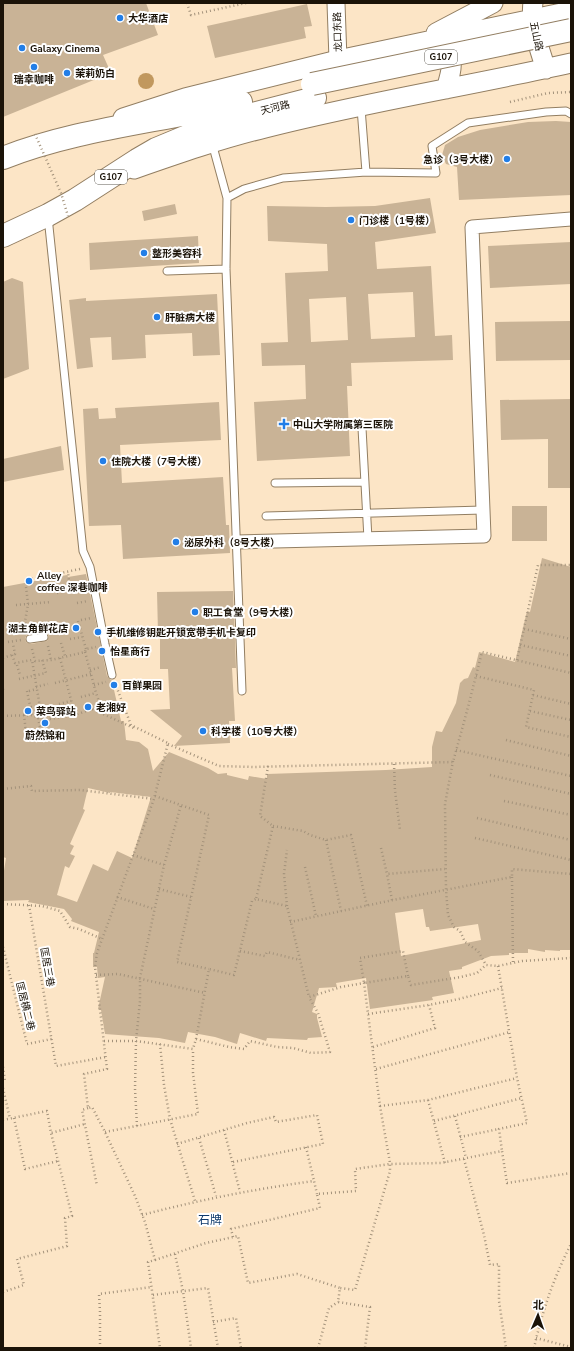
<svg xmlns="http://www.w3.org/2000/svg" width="574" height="1351" font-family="'Nunito Sans','Noto Sans SC',sans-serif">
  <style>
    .water { fill: #c1985e }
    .building { fill: #c9b396; fill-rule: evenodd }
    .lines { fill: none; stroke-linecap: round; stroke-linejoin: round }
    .service-casing { stroke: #927e62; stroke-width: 9 }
    .minor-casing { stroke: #927e62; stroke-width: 15 }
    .tertiary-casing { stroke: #927e62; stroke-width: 19 }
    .secondary-casing { stroke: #927e62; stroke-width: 21 }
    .trunk-casing { stroke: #927e62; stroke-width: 24 }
    .path { stroke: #a3927b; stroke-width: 2.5; stroke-dasharray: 1 3; stroke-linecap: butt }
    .service { stroke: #fff; stroke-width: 7 }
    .minor { stroke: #fff; stroke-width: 13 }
    .tertiary { stroke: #fff; stroke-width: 17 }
    .secondary { stroke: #fff; stroke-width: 19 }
    .trunk { stroke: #fff; stroke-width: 22 }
    .trunk-bridge-casing { stroke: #927e62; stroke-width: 24; stroke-linecap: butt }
    .path-bridge { stroke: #a3927b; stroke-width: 2.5; stroke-dasharray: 1 3; stroke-linecap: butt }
    .trunk-bridge { stroke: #fff; stroke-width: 22 }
    .poi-dot { fill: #227ee7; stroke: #fff; stroke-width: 1.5 }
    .labels { text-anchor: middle; stroke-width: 4; stroke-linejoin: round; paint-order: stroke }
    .shield { fill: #fff; stroke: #5f5a52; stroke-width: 1 }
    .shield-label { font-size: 9px; font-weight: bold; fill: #1b1308 }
    .poi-label { font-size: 10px; font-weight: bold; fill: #1b1308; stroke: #fff; text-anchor: start }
    .street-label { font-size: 10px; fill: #1b1308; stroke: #fff }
    .quarter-label { font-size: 12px; fill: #0d386b; stroke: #fff }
  </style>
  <rect width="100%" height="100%" fill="#fce5c6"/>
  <path class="water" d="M138 81a8 8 0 1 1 16 0a8 8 0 1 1-16 0Z"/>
  <path class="building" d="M3 3H146L158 35 103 55 111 73 3 117Z
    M307 4 312 26 304 27 306 38 215 58 207 26Z
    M556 121 571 122V195L459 200 457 167 446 164 442 155 445 145 458 137 480 130 528 122Z
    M430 198 436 233 375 242 377 269 431 266 435 336 452 335 453 360 351 363 352 386H347L350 456 257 461 254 402 306 399 305 365 262 366 261 343 288 342 285 273 328 271 327 244 268 241 267 206 326 207 375 206ZM413 292 415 337 371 339 368 294ZM346 297 348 340 311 342 309 299Z
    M175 204 177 214 144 221 142 211Z
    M198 236 199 263 90 270 89 243Z
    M571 242V284L490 288 488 246Z
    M12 278 23 282 29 369 3 379V282Z
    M217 294 220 355 193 356 192 333 145 335 146 358 112 360 111 337 90 338 93 367 77 369 69 300 86 298V301Z
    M571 321V360L496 361 495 322Z
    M571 399V488H548V439L501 440 500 400Z
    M219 402 221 440 120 445 122 483 223 477 226 525H229L230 553 123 559 121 525 89 526 83 409 98 408 99 419 116 418 115 408Z
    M61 446 64 470 3 482V459Z
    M512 506H547V541H512Z
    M542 558 571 567V950H560V951L545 950V952L528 949V953H509V955L491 956 462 967V969L449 971 454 993 432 997 433 1000 370 1009 366 978 336 983 337 987 319 988 312 1012 317 1014V1018L322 1037 308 1038 307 1040 267 1038 266 1041 240 1033 237 1044 215 1037 188 1032 185 1043 159 1038 105 1034 101 1010 98 1009 105 977 98 978 97 967H93V953H94L99 932 71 921 72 919 64 909 28 902 29 900 3 901V877L6 858 3 857V587L67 575 68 577 86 574 107 676 112 681 121 721H124L126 740 139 742 148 749 153 771 169 752 208 768 218 774 227 773V775L248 780 249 776 267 779V774L386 770 432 767V747L436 731 442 732 456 703 460 683 464 679 468 678 473 667 475 668 479 652 515 662 527 611 530 612ZM44 632 46 633 49 636 47 641 31 644 26 642 25 638 27 635ZM88 788 110 793V792L151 797 132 858 117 851 108 871 93 864 77 902 57 895 65 866 69 868 75 856 70 854 74 846 70 844 85 810 83 809ZM423 909 426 927H429L430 931 478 924 481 940 401 956 395 913Z
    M233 591 236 668H232L235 721H229L230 743 174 746 182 736 150 710 170 709 168 669H160V633H158L157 592Z"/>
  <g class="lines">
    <defs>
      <path id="service" d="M361 108 366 172 436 173 432 146 468 123 546 112 566 111 571 114
        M212 143 227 198 226 269 242 691
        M227 198 244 189 283 178 366 172
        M48 217 83 551 90 567 105 644 112 675
        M167 271 226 269
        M362 428 368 539
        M275 483 365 482
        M266 516 483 510
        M30 639 44 637"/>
      <path id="minor" d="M237 542 484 536 472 227 571 219"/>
      <path id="tertiary" d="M336 3 338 60"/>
      <path id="secondary" d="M533 3C530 20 540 52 546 69
        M436 33 493 3
        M443 42C455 60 452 70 446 89
        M123 118 185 98 338 60 571 11
        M134 169C177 154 220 139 265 128 366 102 469 86 571 63"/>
      <path id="trunk" d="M3 158C79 128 162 122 241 102
        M3 236 48 215 75 200 137 160 156 149 221 122 315 98"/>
    </defs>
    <use href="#service" class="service-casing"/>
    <use href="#minor" class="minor-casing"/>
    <use href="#tertiary" class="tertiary-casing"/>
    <use href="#secondary" class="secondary-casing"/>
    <use href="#trunk" class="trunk-casing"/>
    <path class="path" d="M187 3 191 15 246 3
      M510 102 548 93 571 92
      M49 576 51 591
      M32 579 80 569
      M26 587 28 604 25 622 28 630
      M73 592 85 590
      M57 593 70 590 68 572
      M77 603 88 601
      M16 605 51 602
      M81 620 91 618
      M78 621 86 649
      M524 629 571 639
      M70 639 82 637
      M8 642 21 640
      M61 643 65 656
      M520 645 571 656
      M48 646 51 660
      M32 649 35 661 51 660 85 652 86 649 96 647
      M85 652 96 693 101 707
      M12 655 15 663 32 660 42 719
      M3 658 15 654 13 644
      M60 658 75 715
      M517 660 538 565H571
      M17 665 20 675
      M90 670 101 667
      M476 676 534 690 526 727 571 737
      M19 679 46 673 42 660
      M55 683 91 674
      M115 683 131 725 168 743 154 799 97 953 95 967 107 1069 84 1074 88 1108 92 1107 105 1132 135 1196 145 1222 155 1260 148 1262 160 1348
      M94 685 106 682
      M36 687 48 684
      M3 689 4 688
      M27 691 32 715
      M29 691 37 689
      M533 695 571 704
      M81 697 96 693
      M59 704 71 701
      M31 707 40 706
      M92 709 122 703
      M41 710 56 706
      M530 711 571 720
      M24 715 26 733
      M3 716 32 715 43 720 75 715 92 709 136 729
      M38 718 40 727
      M506 740 571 756
      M168 744 219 766 253 767 453 762 467 711 482 652 571 673
      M456 750 571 776
      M453 761 445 804 446 890 448 915 454 927 460 931 465 942 478 951 486 965 498 966 522 961 571 958
      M394 764 395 791 400 830
      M268 766 260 816 273 826 256 899 287 906 309 997 341 987 364 983 380 1106 390 1163V1171L355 1290 340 1288
      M490 775 571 794
      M3 789 31 786 32 791 80 790 154 799
      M155 796 209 815 177 962 209 969
      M504 801 571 815
      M477 818 571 840
      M273 826 303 831 310 835 326 840 351 835 367 906
      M475 838 571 860
      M326 840 341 911
      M381 848 387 874
      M133 855 164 865
      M305 867 316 916
      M512 877 513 963
      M159 889 191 897
      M117 897 154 909
      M392 900 387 874 445 869
      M3 904 42 906 60 911 70 927 79 929 102 939
      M29 905 56 1066 106 1057
      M287 906 284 874 287 850
      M290 922 393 900 512 877V869L571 874
      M3 947 27 1044 52 1039
      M240 951 265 956 267 952 300 960
      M498 966 517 1078 527 1123 499 1129 502 1151
      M96 975 118 974 205 993
      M408 976 403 951 360 958 364 983 408 976 411 985 461 977 477 973 486 965
      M368 1014 429 1005 459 999 502 988
      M196 1039 209 969 234 975 252 901 256 899
      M104 1041H136L193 1049 196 1039 229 1047 244 1049 250 1041 277 1047 293 1048 311 1053 330 1052 318 1013 309 997
      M160 1044 164 1085 170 1119 195 1201
      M373 1047 435 1028 429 1005
      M3 1067 5 1081 3 1082
      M376 1069 510 1032
      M3 1088 10 1119
      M428 1100 445 1163
      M380 1106 428 1100 517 1078
      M88 1108 82 1110 97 1186
      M455 1116 466 1158
      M14 1118 25 1169 58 1161
      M3 1120 47 1111 51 1133 85 1124
      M434 1121 522 1098
      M137 1126 135 1089 136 1041 140 1001V978L164 865 181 805
      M224 1130 240 1192
      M105 1132 198 1114 193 1073V1049
      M460 1137 499 1129
      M199 1138 216 1196
      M177 1144 247 1123 274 1117 276 1122 317 1115 323 1144 233 1162
      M306 1147 314 1181
      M464 1159 484 1235 490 1265 499 1264V1301L506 1348
      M142 1215C199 1200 255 1189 314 1181L317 1194
      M233 1237 231 1229 320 1208 317 1194 356 1191 355 1169 390 1164 441 1163 502 1151 507 1183 571 1173
      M175 1254 183 1291 191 1348
      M155 1260 206 1243 238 1236 248 1283 297 1274 340 1288 338 1302 370 1307 365 1348
      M3 1292 24 1285 17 1259 67 1246 65 1218 72 1216 51 1133
      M153 1295 208 1288 218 1348
      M213 1322 236 1318 241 1348
      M536 1338 571 1347
      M100 1348V1312L99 1294 152 1287
      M318 1348 329 1308 338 1302
      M534 1348C542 1312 554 1277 571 1244"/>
    <use href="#service" class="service"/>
    <use href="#minor" class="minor"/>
    <use href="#tertiary" class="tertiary"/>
    <use href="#secondary" class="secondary"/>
    <use href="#trunk" class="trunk"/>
    <defs>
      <path id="trunk-bridge" d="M312 84 571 30"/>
    </defs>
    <use href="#trunk-bridge" class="trunk-bridge-casing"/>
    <path class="path-bridge" d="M35 134 61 193 68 216"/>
    <use href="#trunk-bridge" class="trunk-bridge"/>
  </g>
  <g class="poi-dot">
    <circle cx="120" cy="18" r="4"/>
    <circle cx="22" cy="48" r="4"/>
    <circle cx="34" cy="67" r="4"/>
    <circle cx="67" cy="73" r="4"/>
    <circle cx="507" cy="159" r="4"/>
    <circle cx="351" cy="220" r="4"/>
    <circle cx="144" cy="253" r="4"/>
    <circle cx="157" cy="317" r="4"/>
    <path d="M282 418h4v4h4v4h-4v4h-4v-4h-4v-4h4z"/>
    <circle cx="103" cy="461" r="4"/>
    <circle cx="176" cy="542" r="4"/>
    <circle cx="29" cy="581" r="4"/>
    <circle cx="195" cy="612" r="4"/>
    <circle cx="76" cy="628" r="4"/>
    <circle cx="98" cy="632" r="4"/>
    <circle cx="102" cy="651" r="4"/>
    <circle cx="114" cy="685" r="4"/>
    <circle cx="88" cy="707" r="4"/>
    <circle cx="28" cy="711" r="4"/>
    <circle cx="45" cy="723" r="4"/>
    <circle cx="203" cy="731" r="4"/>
  </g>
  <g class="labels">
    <g class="shield">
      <rect x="425" y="50" width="32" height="14" rx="3"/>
      <rect x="95" y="170" width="32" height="14" rx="3"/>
    </g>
    <g class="shield-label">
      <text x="441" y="60">G107</text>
      <text x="111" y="180">G107</text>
    </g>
    <g class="poi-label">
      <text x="128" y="22">大华酒店</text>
      <text x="30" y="52">Galaxy Cinema</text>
      <text x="75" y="77">茉莉奶白</text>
      <text x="34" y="83" text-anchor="middle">瑞幸咖啡</text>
      <text x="499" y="163" text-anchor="end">急诊（3号大楼）</text>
      <text x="359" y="224">门诊楼（1号楼）</text>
      <text x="152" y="257">整形美容科</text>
      <text x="165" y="321">肝脏病大楼</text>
      <text x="293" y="428">中山大学附属第三医院</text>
      <text x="111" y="465">住院大楼（7号大楼）</text>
      <text x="184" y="546">泌尿外科（8号大楼）</text>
      <text x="37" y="579">Alley<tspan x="37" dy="12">coffee 深巷咖啡</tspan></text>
      <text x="203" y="616">职工食堂（9号大楼）</text>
      <text x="68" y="632" text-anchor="end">湖主角鲜花店</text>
      <text x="106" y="636">手机维修钥匙开锁宽带手机卡复印</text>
      <text x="110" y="655">怡星商行</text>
      <text x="122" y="689">百鲜果园</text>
      <text x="96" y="711">老湘好</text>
      <text x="36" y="715">菜鸟驿站</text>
      <text x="211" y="735">科学楼（10号大楼）</text>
      <text x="45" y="739" text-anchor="middle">蔚然锦和</text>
    </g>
    <g class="street-label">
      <text transform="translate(337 32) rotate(-92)" y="4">龙口东路</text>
      <text transform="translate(537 36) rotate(78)" y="4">五山路</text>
      <text transform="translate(275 107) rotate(-14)" y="4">天河路</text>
      <text transform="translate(48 967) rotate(80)" y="4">匡居三巷</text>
      <text transform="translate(26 1006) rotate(76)" y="4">匡居横二巷</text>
    </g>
    <g class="quarter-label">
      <text x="210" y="1224">石牌</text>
    </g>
  </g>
  <rect width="574" height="1351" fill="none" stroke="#1b1308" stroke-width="8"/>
  <g transform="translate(538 1315) rotate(2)" stroke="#ffffff" stroke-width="3" paint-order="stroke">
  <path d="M0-3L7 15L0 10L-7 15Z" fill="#1b1308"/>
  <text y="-6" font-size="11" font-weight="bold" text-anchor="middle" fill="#1b1308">北</text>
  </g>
</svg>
